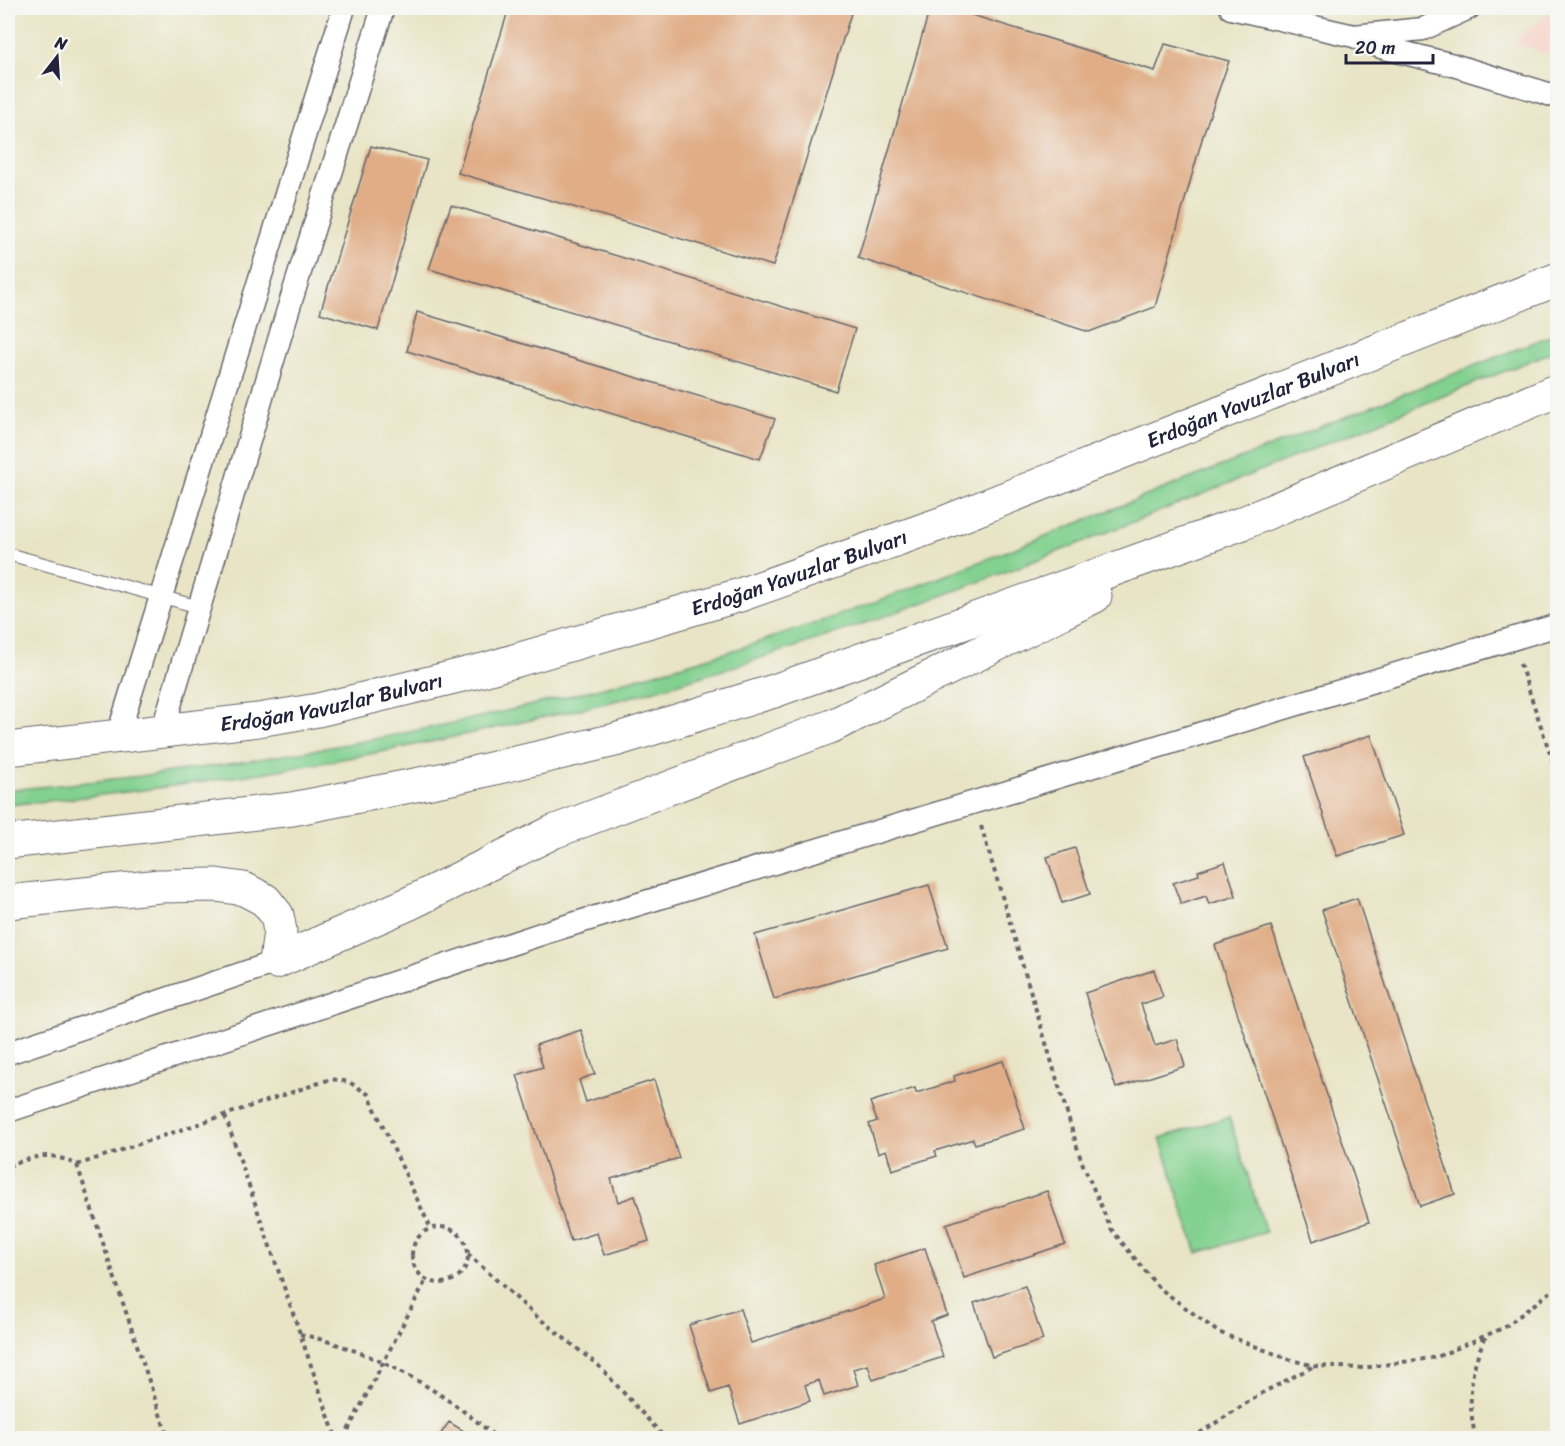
<svg xmlns="http://www.w3.org/2000/svg" width="1565" height="1446" font-family="Sriracha,sans-serif">
  <style>
    .built { fill: #f7d1c9 }
    .green { fill: #83d190; stroke: #527a66; stroke-width: 1.5 }
    .building { fill: #e0ad87 }
    .lines { fill: none; stroke-linecap: round; stroke-linejoin: round }
    .service-casing { stroke: #67666b; stroke-width: 14 }
    .minor-casing { stroke: #67666b; stroke-width: 25 }
    .primary-casing { stroke: #67666b; stroke-width: 35 }
    .path { stroke: #67666b; stroke-width: 4; stroke-dasharray: 4.5 4.5; stroke-linecap: butt }
    .service { stroke: #fff; stroke-width: 12 }
    .minor { stroke: #fff; stroke-width: 22 }
    .primary { stroke: #fff; stroke-width: 33 }
    .labels { text-anchor: middle; stroke-width: 6; stroke-linejoin: round; paint-order: stroke }
    .street-label { font-size: 21px; fill: #22223b; stroke: #f6f6f2 }
  </style>
  <rect width="100%" height="100%" fill="#f6f6f2"/>
  <filter id="ink" filterUnits="userSpaceOnUse"><feTurbulence type="fractalNoise" baseFrequency=".0167" numOctaves="2"/><feDisplacementMap in="SourceGraphic" scale="12" xChannelSelector="R" yChannelSelector="G"/><feConvolveMatrix kernelMatrix="1 2 1 2 8 2 1 2 1" color-interpolation-filters="sRGB"/></filter>
  <filter id="wash" filterUnits="userSpaceOnUse"><feTurbulence type="fractalNoise" baseFrequency=".008" numOctaves="4" result="noise"/><feDisplacementMap in="SourceGraphic" scale="24" xChannelSelector="R" yChannelSelector="G"/><feGaussianBlur stdDeviation="1.35" result="paint"/><feColorMatrix in="noise" values="0 0 0 0 0 0 0 0 0 0 0 0 0 0 0 0 0 1.4 0 .05"/><feComposite in="paint" operator="in"/></filter>
  <g filter="url(#wash)">
    <rect width="100%" height="100%" fill="#e8e4c5"/>
    <path class="built" d="M1556 8 1557 57 1513 42Z"/>
    <path class="green" d="M1557 333V350C1255 470 955 606 641 694 602 705 562 713 522 722 353 761 181 789 8 805V790C243 769 478 726 704 659 845 617 981 562 1118 507 1264 449 1411 391 1557 333Z
      M1229 1117 1266 1232 1197 1253 1160 1138Z"/>
    <g id="blocks">
      <path class="building" d="M509 8H844L852 10 773 266 458 173Z
        M930 8H949L1155 71 1165 44 1229 61 1204 132 1155 307 1089 332 858 258Z
        M371 146 427 160 378 330 320 313Z
        M451 205 855 329 836 391 429 269Z
        M417 312 775 419 760 459 407 351Z
        M1371 735 1404 835 1337 856 1304 757Z
        M1075 848 1090 894 1062 903 1047 857Z
        M1225 862 1236 896 1209 904 1206 896 1181 904 1173 883 1199 875 1198 871Z
        M929 885 948 948 774 999 755 935Z
        M1357 898 1455 1194 1420 1206 1322 910Z
        M1271 926 1369 1222 1313 1241 1215 945Z
        M1154 970 1163 997 1141 1004 1155 1046 1177 1039 1185 1066 1116 1088 1085 993Z
        M581 1030 595 1074 579 1080 586 1102 654 1080 679 1158 611 1179 618 1202 635 1196 649 1241 604 1255 597 1233 571 1241 517 1075 543 1067 536 1045Z
        M1003 1061 1025 1129 975 1144 973 1139 935 1151 937 1156 892 1170 886 1150 878 1153 869 1124 877 1121 870 1102 915 1088 916 1093 955 1081 954 1076Z
        M1047 1191 1065 1244 964 1278 946 1224Z
        M925 1248 947 1315 931 1321 943 1357 873 1380 868 1365 853 1369 858 1385 824 1396 819 1380 805 1385 810 1401 740 1424 728 1387 711 1393 689 1325 740 1309 751 1343 885 1299 874 1265Z
        M1025 1286 1043 1340 992 1357 974 1303Z
        M449 1422 475 1438H438Z"/>
    </g>
  </g>
  <g filter="url(#ink)">
    <use href="#blocks" fill-opacity="0" stroke="#67666b" stroke-width="1.5"/>
    <g class="lines">
      <defs>
        <path id="service" d="M8 554 199 607"/>
        <path id="minor" d="M1231 8 1354 36 1423 29 1469 8
          M1358 38 1381 47 1453 65 1558 97
          M162 732 288 310 383 8
          M117 738 344 8
          M8 1053 276 962
          M8 1111 550 931 1558 625"/>
        <g id="primary">
          <path id="s1" d="M8 749 258 720 318 710 483 670 740 595 943 523 1558 279"/>
          <path d="M8 842 292 809 456 777 615 740 774 691 1243 523 1558 390"/>
          <path d="M8 902 160 886 216 885 244 889 265 900 277 915 280 931 276 962"/>
          <path d="M276 962 408 904 553 832 832 726 1095 596"/>
        </g>
      </defs>
      <use href="#service" class="service-casing"/>
      <use href="#minor" class="minor-casing"/>
      <use href="#primary" class="primary-casing"/>
      <path class="path" d="M1520 664 1558 777
        M981 826 1081 1160 1111 1229 1158 1287 1218 1332 1288 1359 1314 1366 1363 1368 1437 1357 1505 1327 1558 1286
        M225 1116 336 1438
        M77 1165 331 1079 349 1082 368 1094 431 1229
        M8 1166C37 1156 48 1150 77 1165L168 1438
        M412 1255a28 28 0 1 1 56 0a28 28 0 1 1-56 0Z
        M468 1254 535 1315 599 1366 665 1438
        M300 1334C377 1352 437 1387 497 1438
        M344 1438 426 1280
        M1192 1438 1264 1392 1314 1366
        M1476 1438C1467 1405 1469 1366 1487 1335"/>
      <use href="#service" class="service"/>
      <use href="#minor" class="minor"/>
      <use href="#primary" class="primary"/>
    </g>
  </g>
  <g class="labels">
    <g class="street-label">
      <text dy="7" stroke="none"><textPath href="#s1" startOffset="1299">Erdoğan Yavuzlar Bulvarı</textPath></text>
      <text dy="7" stroke="none"><textPath href="#s1" startOffset="813">Erdoğan Yavuzlar Bulvarı</textPath></text>
      <text dy="7" stroke="none"><textPath href="#s1" startOffset="327">Erdoğan Yavuzlar Bulvarı</textPath></text>
    </g>
  </g>
  <rect width="1565" height="1446" fill="none" stroke="#f6f6f2" stroke-width="30"/>
  <g transform="translate(57 57) rotate(17)" stroke="#f6f6f2" stroke-width="4.5" paint-order="stroke">
  <path d="M0-4.5L10 22L0 15L-10 22Z" fill="#22223b"/>
  <text y="-9" font-size="16" font-weight="bold" text-anchor="middle" fill="#22223b">N</text>
  </g>
  <path d="M1346 54v9h87v-9" fill="none" stroke="#22223b" stroke-width="3"/>
  <text x="1355" y="54" font-size="18" fill="#22223b" stroke="#f6f6f2" stroke-width="4.5" paint-order="stroke">20 m</text>
</svg>
